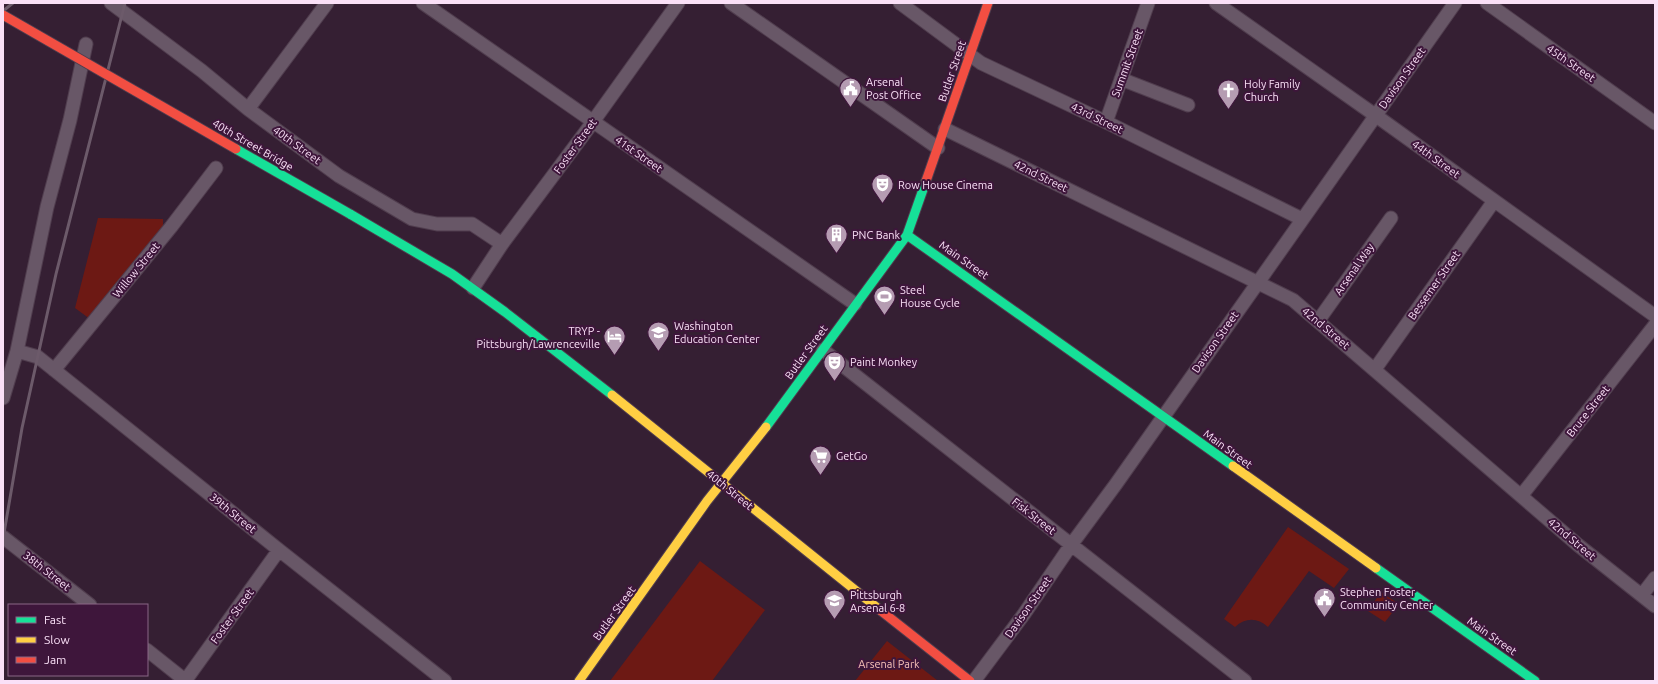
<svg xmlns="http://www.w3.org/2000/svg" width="1658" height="684" font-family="Ubuntu,sans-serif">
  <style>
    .green { fill: #6d1914 }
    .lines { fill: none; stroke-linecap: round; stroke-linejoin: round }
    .street-casing { stroke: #503d4e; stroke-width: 15 }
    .fast-casing { stroke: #503d4e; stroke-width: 11 }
    .slow-casing { stroke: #503d4e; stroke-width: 11 }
    .jam-casing { stroke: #503d4e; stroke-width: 11 }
    .street { stroke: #685767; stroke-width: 13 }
    .fast { stroke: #16e098; stroke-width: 9 }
    .slow { stroke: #ffcf43; stroke-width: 9 }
    .jam { stroke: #f24e42; stroke-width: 9 }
    .rail { stroke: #6c5a6a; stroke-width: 3 }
    .fast-bridge-casing { stroke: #503d4e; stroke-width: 11; stroke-linecap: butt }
    .jam-bridge-casing { stroke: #503d4e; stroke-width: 11; stroke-linecap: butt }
    .fast-bridge { stroke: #16e098; stroke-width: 9 }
    .jam-bridge { stroke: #f24e42; stroke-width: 9 }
    .labels { text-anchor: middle; stroke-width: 4; stroke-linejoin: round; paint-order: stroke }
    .street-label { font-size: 11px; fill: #fae0f7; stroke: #3e163b }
    .poi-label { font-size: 11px; fill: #fae0f7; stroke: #3e163b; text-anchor: start }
    .park-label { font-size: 11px; fill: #f8c2b8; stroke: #3e163b }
  </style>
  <rect width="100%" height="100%" fill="#351f33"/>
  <path class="green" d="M98 218 163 219V230L90 319 75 308Z
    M1288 527 1349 569 1334 588 1309 571 1268 627C1257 617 1245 618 1235 627L1224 619Z
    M700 561 765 610 712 681H610Z
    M1381 592 1399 604 1385 622 1368 611Z
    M887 641 938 681H855Z"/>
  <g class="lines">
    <defs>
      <path id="street" d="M111 3 202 71 248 109 339 176 412 219 437 224H472L502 244
        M423 3 855 304
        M731 3 938 148
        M900 3 981 63 1106 122 1302 219
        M1216 3 1382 120 1655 316
        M1487 3 1655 123
        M1121 79 1188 105
        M248 109 327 3
        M1106 122 1148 3
        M945 129 1293 300 1578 545 1655 606
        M473 288 502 244 587 130 678 3
        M1318 321 1391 218
        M823 350 1245 681
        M17 351 38 357 279 550 445 681
        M1375 369 1494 201
        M54 370 171 227 216 168
        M3 398 17 351 47 207 70 120 86 44
        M1521 496 1655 325
        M3 537 90 605
        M1642 595 1655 578
        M147 650 186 681
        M185 681 279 550
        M974 681 1024 614 1071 545 1116 484 1455 3"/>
      <path id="fast" d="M350 214 452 274 505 312 612 395
        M907 235 1233 466
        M766 427 907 235 926 181
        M1376 568 1535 681"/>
      <path id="slow" d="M612 395 880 610
        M1233 466 1376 568
        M579 681 707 501 766 427"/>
      <path id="jam" d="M926 181 988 3
        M880 610 970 681"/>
    </defs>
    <use href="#street" class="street-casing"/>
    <use href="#fast" class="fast-casing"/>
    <use href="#slow" class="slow-casing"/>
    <use href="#jam" class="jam-casing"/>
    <use href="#street" class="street"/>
    <use href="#fast" class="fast"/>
    <use href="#slow" class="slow"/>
    <use href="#jam" class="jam"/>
    <path class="rail" d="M3 11 13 3
      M3 539 22 428 56 274 125 3"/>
    <defs>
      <path id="fast-bridge" d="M236 149 350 214"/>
      <path id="jam-bridge" d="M3 15 236 149"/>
    </defs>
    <use href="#fast-bridge" class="fast-bridge-casing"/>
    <use href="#jam-bridge" class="jam-bridge-casing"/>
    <use href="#fast-bridge" class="fast-bridge"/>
    <use href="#jam-bridge" class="jam-bridge"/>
  </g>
  <defs>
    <symbol id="civic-pin" viewBox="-11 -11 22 30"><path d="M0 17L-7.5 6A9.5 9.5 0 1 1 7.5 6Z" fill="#b59cb2" stroke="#3e163b"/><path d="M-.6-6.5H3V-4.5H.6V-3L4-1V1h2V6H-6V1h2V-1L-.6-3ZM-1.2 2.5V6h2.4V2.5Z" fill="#fff"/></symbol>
    <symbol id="church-pin" viewBox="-11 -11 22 30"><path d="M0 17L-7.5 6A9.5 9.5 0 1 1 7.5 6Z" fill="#b59cb2" stroke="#3e163b"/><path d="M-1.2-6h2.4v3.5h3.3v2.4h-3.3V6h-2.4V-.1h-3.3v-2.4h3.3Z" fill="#fff"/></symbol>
    <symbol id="theatre-pin" viewBox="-11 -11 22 30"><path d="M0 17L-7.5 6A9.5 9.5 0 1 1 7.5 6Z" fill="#b59cb2" stroke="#3e163b"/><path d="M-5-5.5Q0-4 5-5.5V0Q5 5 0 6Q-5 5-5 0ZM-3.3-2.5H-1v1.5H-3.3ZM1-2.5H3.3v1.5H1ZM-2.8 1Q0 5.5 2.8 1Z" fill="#fff"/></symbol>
    <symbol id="building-pin" viewBox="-11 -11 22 30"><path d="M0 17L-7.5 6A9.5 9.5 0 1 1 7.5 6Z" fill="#b59cb2" stroke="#3e163b"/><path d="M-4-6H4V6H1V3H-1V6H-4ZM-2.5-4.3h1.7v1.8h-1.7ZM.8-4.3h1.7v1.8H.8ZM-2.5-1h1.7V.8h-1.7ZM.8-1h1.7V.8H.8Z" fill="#fff"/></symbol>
    <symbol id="stadium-pin" viewBox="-11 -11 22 30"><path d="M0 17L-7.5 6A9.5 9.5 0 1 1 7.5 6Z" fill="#b59cb2" stroke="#3e163b"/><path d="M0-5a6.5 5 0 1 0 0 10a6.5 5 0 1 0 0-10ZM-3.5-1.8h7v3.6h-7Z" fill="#fff"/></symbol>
    <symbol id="school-pin" viewBox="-11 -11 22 30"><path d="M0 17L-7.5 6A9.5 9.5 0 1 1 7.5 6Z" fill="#b59cb2" stroke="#3e163b"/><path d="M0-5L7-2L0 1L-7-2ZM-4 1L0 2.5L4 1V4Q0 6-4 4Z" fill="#fff"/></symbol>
    <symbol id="hotel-pin" viewBox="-11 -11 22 30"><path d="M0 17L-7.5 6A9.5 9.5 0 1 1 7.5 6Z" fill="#b59cb2" stroke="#3e163b"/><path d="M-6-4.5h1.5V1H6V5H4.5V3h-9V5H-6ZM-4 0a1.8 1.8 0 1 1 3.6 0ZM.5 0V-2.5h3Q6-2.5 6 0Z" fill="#fff"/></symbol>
    <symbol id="supermarket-pin" viewBox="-11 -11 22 30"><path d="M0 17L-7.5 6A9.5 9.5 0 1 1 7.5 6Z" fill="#b59cb2" stroke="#3e163b"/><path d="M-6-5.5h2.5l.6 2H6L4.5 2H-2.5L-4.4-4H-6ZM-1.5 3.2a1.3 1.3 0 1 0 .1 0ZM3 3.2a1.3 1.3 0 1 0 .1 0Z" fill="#fff"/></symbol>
  </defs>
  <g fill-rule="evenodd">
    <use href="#civic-pin" x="838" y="76" width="25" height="34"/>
    <use href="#church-pin" x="1216" y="78" width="25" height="34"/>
    <use href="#theatre-pin" x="870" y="172" width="25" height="34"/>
    <use href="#building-pin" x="824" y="222" width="25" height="34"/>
    <use href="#stadium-pin" x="872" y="284" width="25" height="34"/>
    <use href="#school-pin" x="646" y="320" width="25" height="34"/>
    <use href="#hotel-pin" x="602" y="324" width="25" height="34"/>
    <use href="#theatre-pin" x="822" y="350" width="25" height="34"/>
    <use href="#supermarket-pin" x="808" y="444" width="25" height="34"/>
    <use href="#civic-pin" x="1312" y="586" width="25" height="34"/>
    <use href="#school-pin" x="822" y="588" width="25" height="34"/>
  </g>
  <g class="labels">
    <g class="street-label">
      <text transform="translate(1127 63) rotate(-70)" y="4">Summit Street</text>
      <text transform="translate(1571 63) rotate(35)" y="4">45th Street</text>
      <text transform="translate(952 71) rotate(-71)" y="4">Butler Street</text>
      <text transform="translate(1402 78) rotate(-55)" y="4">Davison Street</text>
      <text transform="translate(1097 118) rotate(26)" y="4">43rd Street</text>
      <text transform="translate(253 145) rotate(30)" y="4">40th Street Bridge</text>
      <text transform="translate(297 145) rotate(36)" y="4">40th Street</text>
      <text transform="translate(575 146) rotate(-54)" y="4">Foster Street</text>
      <text transform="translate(639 154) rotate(35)" y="4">41st Street</text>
      <text transform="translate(1436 159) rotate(36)" y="4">44th Street</text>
      <text transform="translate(1041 176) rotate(26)" y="4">42nd Street</text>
      <text transform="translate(964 260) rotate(35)" y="4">Main Street</text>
      <text transform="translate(1354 269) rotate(-55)" y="4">Arsenal Way</text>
      <text transform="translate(136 270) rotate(-51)" y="4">Willow Street</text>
      <text transform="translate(1434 285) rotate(-55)" y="4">Bessemer Street</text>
      <text transform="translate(1326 328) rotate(40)" y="4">42nd Street</text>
      <text transform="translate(1215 342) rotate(-55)" y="4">Davison Street</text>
      <text transform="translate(806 352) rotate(-54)" y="4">Butler Street</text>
      <text transform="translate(1588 411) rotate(-52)" y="4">Bruce Street</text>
      <text transform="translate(1228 449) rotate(36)" y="4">Main Street</text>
      <text transform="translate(730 490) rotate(39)" y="4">40th Street</text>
      <text transform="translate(233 513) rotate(39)" y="4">39th Street</text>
      <text transform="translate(1034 516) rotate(38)" y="4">Fisk Street</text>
      <text transform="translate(1572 539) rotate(40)" y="4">42nd Street</text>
      <text transform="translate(47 571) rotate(38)" y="4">38th Street</text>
      <text transform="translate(1028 607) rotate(-55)" y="4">Davison Street</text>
      <text transform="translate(614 613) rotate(-54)" y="4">Butler Street</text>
      <text transform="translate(232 616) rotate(-54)" y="4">Foster Street</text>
      <text transform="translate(1492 636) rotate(35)" y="4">Main Street</text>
    </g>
    <g class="poi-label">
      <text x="866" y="86">Arsenal<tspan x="866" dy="13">Post Office</tspan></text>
      <text x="1244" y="88">Holy Family<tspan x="1244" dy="13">Church</tspan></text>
      <text x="898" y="189">Row House Cinema</text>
      <text x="852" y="239">PNC Bank</text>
      <text x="900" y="294">Steel<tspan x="900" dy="13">House Cycle</tspan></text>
      <text x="674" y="330">Washington<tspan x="674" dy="13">Education Center</tspan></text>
      <text x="600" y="335" text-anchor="end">TRYP -<tspan x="600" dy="13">Pittsburgh/Lawrenceville</tspan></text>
      <text x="850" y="366">Paint Monkey</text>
      <text x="836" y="460">GetGo</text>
      <text x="1340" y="596">Stephen Foster<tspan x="1340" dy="13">Community Center</tspan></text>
      <text x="850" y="599">Pittsburgh<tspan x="850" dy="13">Arsenal 6-8</tspan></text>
    </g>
    <g class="park-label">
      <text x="889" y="668">Arsenal Park</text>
    </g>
  </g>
  <rect width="1658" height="684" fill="none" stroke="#fae0f7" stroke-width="8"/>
  <rect x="8" y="604" width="140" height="72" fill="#3e163b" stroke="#896786"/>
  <rect x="16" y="617" width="20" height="6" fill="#16e098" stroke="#896786"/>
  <text x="44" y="624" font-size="12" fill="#fae0f7">Fast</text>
  <rect x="16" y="637" width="20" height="6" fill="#ffcf43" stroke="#896786"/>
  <text x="44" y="644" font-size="12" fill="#fae0f7">Slow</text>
  <rect x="16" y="657" width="20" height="6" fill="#f24e42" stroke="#896786"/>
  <text x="44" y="664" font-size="12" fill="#fae0f7">Jam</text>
</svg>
